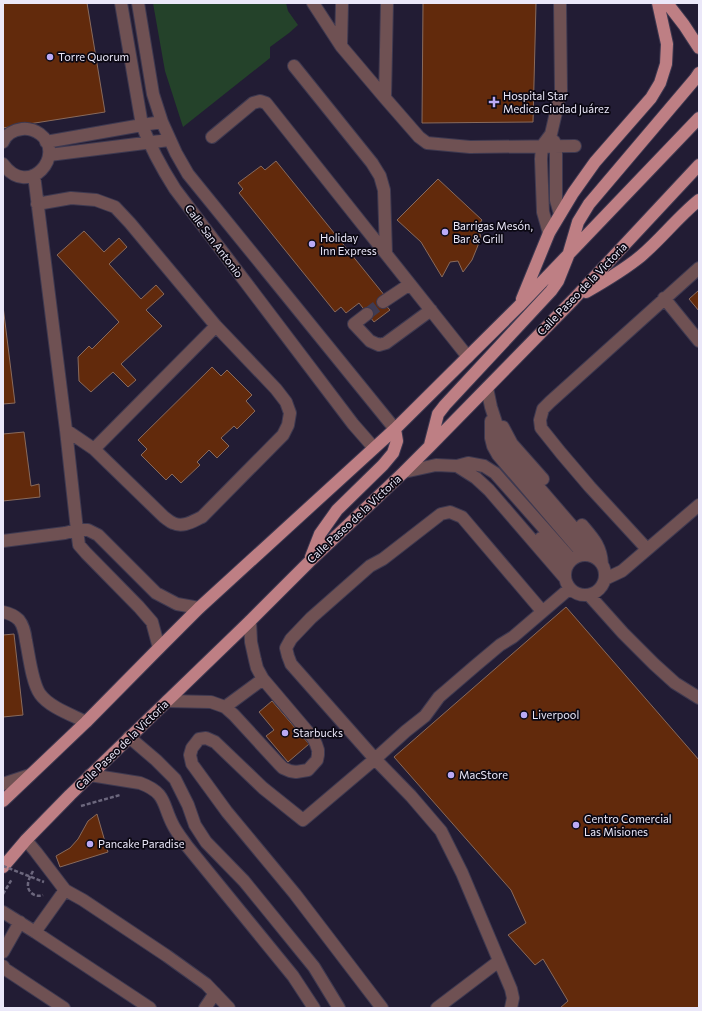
<svg xmlns="http://www.w3.org/2000/svg" width="702" height="1011" font-family="Commissioner,sans-serif">
  <style>
    .green { fill: #24422a }
    .building { fill: #622a0c; stroke: #896a5c }
    .lines { fill: none; stroke-linecap: round; stroke-linejoin: round }
    .minor-tunnel { stroke: #403b52; stroke-width: 12; stroke-dasharray: 12 6; stroke-linecap: butt }
    .minor-casing { stroke: #3e3950; stroke-width: 14 }
    .major-casing { stroke: #3e3950; stroke-width: 14 }
    .path { stroke: #6c677d; stroke-width: 2.5; stroke-dasharray: 4 2; stroke-linecap: butt }
    .minor { stroke: #6f5153; stroke-width: 12 }
    .major { stroke: #be7f84; stroke-width: 12 }
    .path-bridge { stroke: #6c677d; stroke-width: 2.5; stroke-dasharray: 4 2; stroke-linecap: butt }
    .poi-dot { fill: #baaaf6; stroke: #0b0813; stroke-width: 1.5 }
    .labels { text-anchor: middle; stroke-width: 3.5; stroke-linejoin: round; paint-order: stroke }
    .poi-label { font-size: 11px; fill: #ebe8f9; stroke: #0b0813; text-anchor: start }
    .street-label { font-size: 11px; fill: #ebe8f9; stroke: #0b0813 }
  </style>
  <rect width="100%" height="100%" fill="#221c34"/>
  <path class="green" d="M153 3H286L288 11 298 25 289 33 270 47V58L183 127 165 71Z"/>
  <path class="building" d="M3 3H87L105 112 3 128Z
    M423 3H536L533 122 422 123Z
    M276 161 385 296 381 300 390 310 374 322 359 303 346 313 341 307 335 312 239 193 243 189 238 183 261 166 265 170Z
    M438 179 482 220 478 226 481 238 472 260 463 272 458 261 450 262 442 277 421 242 397 220Z
    M84 231 104 252 119 238 127 247 109 264 141 299 156 285 164 294 146 310 162 326 121 364 136 380 128 387 113 372 91 392 79 381 78 357 89 346 92 349 119 322 57 255Z
    M699 290V311L689 299Z
    M3 306 15 403 3 404Z
    M212 367 221 376 227 370 252 395 246 401 255 411 237 429 234 426 221 438 229 446 217 458 209 450 197 462 200 465 181 483 172 474 166 480 141 455 147 449 138 440Z
    M24 432 31 486 39 484 40 497 3 501V434Z
    M566 607 699 760V1008H560L568 1001 543 959 535 965 508 935 526 923 511 890 394 757Z
    M14 634 23 715 3 717V635Z
    M272 701 309 744 288 762 266 736 274 730 259 712Z
    M97 814 108 852 60 867 56 856 70 848 78 839 88 821Z"/>
  <g class="lines">
    <path class="minor-tunnel" d="M367 314 383 302"/>
    <defs>
      <path id="minor" d="M121 3 142 125C151 149 161 167 175 189L353 424 374 448
        M138 3 153 94 162 122 176 153 188 174 395 429
        M313 3 341 46 385 98 419 137 427 143 470 147 575 146
        M341 46 342 3
        M294 66 372 163 380 176 384 190 386 253
        M385 98 387 3
        M212 137 253 103 260 101 266 103 468 357
        M554 141 556 147V200L560 214
        M3 142C6 134 14 130 22 129 29 128 34 130 40 134 67 154 29 200 3 164
        M46 142 142 125 162 122
        M49 155 169 140
        M34 175 66 430 77 530 79 545 86 553 139 607 152 622 159 648
        M37 204 71 198 96 200 115 207 130 223 216 326 276 389 286 402 290 413 288 425 283 435 202 517C193 521 183 528 173 523 170 522 167 519 164 517L94 449 66 430
        M549 233 543 212 541 159 542 146 551 134 561 91 560 3
        M664 298 699 341
        M383 302 410 284
        M367 314 354 324 370 341 379 345 386 343 431 310
        M487 388 491 407 504 447 585 541 593 556
        M491 421V438L493 446 498 455 583 554
        M503 427 512 444 543 479
        M94 449 216 326
        M457 466 476 478 489 490 564 577
        M404 472 436 465 457 466 468 463 484 466 495 473 571 559
        M582 525C593 538 601 546 602 564
        M541 538 566 566
        M3 541 65 533 77 530H88L98 535 156 593 177 604 199 608
        M647 549 590 487 561 453 541 428 540 420 543 409 550 402 699 268
        M565 575a20 20 0 1 1 40 0a20 20 0 1 1-40 0Z
        M605 579 622 571 699 505
        M589 595 623 633 654 664 675 683 699 698
        M3 612C8 613 15 616 19 620 24 626 25 634 26 641 29 655 32 683 40 694 49 707 72 715 86 722
        M167 701 211 702 225 707 234 715 279 764 283 768 290 771 296 772 308 770 317 760 318 755V750L316 744 313 738 263 679 257 668 255 660 251 642 250 621
        M225 707 263 679
        M129 737 156 760 175 779 188 805 195 825 206 842 244 881 314 967 339 1008
        M90 775 140 783C167 793 162 804 173 825 177 833 183 840 187 846L293 976 314 1008
        M3 784 30 775
        M26 840 36 852 65 890 83 900 167 956 206 984 229 1008
        M3 912 35 932 150 1008
        M35 932 65 890
        M3 952 20 922
        M3 966 5 969 64 1008
        M205 1008 215 993
        M382 1008 295 894 227 812 192 764 190 755 192 748 199 739 206 738 215 742 263 788 303 820 375 759 291 664 288 656 286 648 291 639 311 618 370 566 383 559 441 514 450 512 462 517 542 611
        M437 1008 499 961
        M511 1008 513 998 511 989 462 873 441 831 411 796 375 759 406 731 425 716 439 697 475 666 500 645 513 637 569 589"/>
      <path id="major" d="M667 3 684 25 699 48
        M586 292C605 281 624 270 641 256 661 239 678 217 699 200
        M522 299 549 233 573 193 595 162 651 98 660 83 666 64 667 44 658 3
        M430 445 438 414 445 405 551 291 558 281 568 256 578 222 589 204 695 79 699 73
        M311 557 320 534 337 510 383 465 393 453 397 441 395 429
        M3 801 86 722 159 648 199 608 395 429 519 306 699 118
        M3 867 26 840 70 795 250 621 309 562 404 472 430 446 573 300 699 165"/>
    </defs>
    <use href="#minor" class="minor-casing"/>
    <use href="#major" class="major-casing"/>
    <path class="path" d="M81 806 120 795
      M33 871C31 875 28 880 28 884 27 892 35 898 43 895
      M3 894 12 879"/>
    <use href="#minor" class="minor"/>
    <use href="#major" class="major"/>
    <path class="path-bridge" d="M3 866 44 882"/>
  </g>
  <g class="poi-dot">
    <circle cx="50" cy="57" r="4"/>
    <path d="M492 96h4v4h4v4h-4v4h-4v-4h-4v-4h4z"/>
    <circle cx="445" cy="232" r="4"/>
    <circle cx="312" cy="244" r="4"/>
    <circle cx="524" cy="715" r="4"/>
    <circle cx="285" cy="733" r="4"/>
    <circle cx="451" cy="775" r="4"/>
    <circle cx="576" cy="825" r="4"/>
    <circle cx="90" cy="844" r="4"/>
  </g>
  <g class="labels">
    <g class="poi-label">
      <text x="58" y="61">Torre Quorum</text>
      <text x="503" y="100">Hospital Star<tspan x="503" dy="13">Medica Ciudad Juárez</tspan></text>
      <text x="453" y="230">Barrigas Mesón,<tspan x="453" dy="13">Bar &amp; Grill</tspan></text>
      <text x="320" y="242">Holiday<tspan x="320" dy="13">Inn Express</tspan></text>
      <text x="532" y="719">Liverpool</text>
      <text x="293" y="737">Starbucks</text>
      <text x="459" y="779">MacStore</text>
      <text x="584" y="823">Centro Comercial<tspan x="584" dy="13">Las Misiones</tspan></text>
      <text x="98" y="848">Pancake Paradise</text>
    </g>
    <g class="street-label">
      <text transform="translate(214 241) rotate(53)" y="4">Calle San Antonio</text>
      <text transform="translate(582 289) rotate(-46)" y="4">Calle Paseo de la Victoria</text>
      <text transform="translate(354 519) rotate(-43)" y="4">Calle Paseo de la Victoria</text>
      <text transform="translate(122 745) rotate(-44)" y="4">Calle Paseo de la Victoria</text>
    </g>
  </g>
  <rect width="702" height="1011" fill="none" stroke="#ebe8f9" stroke-width="8"/>
</svg>
